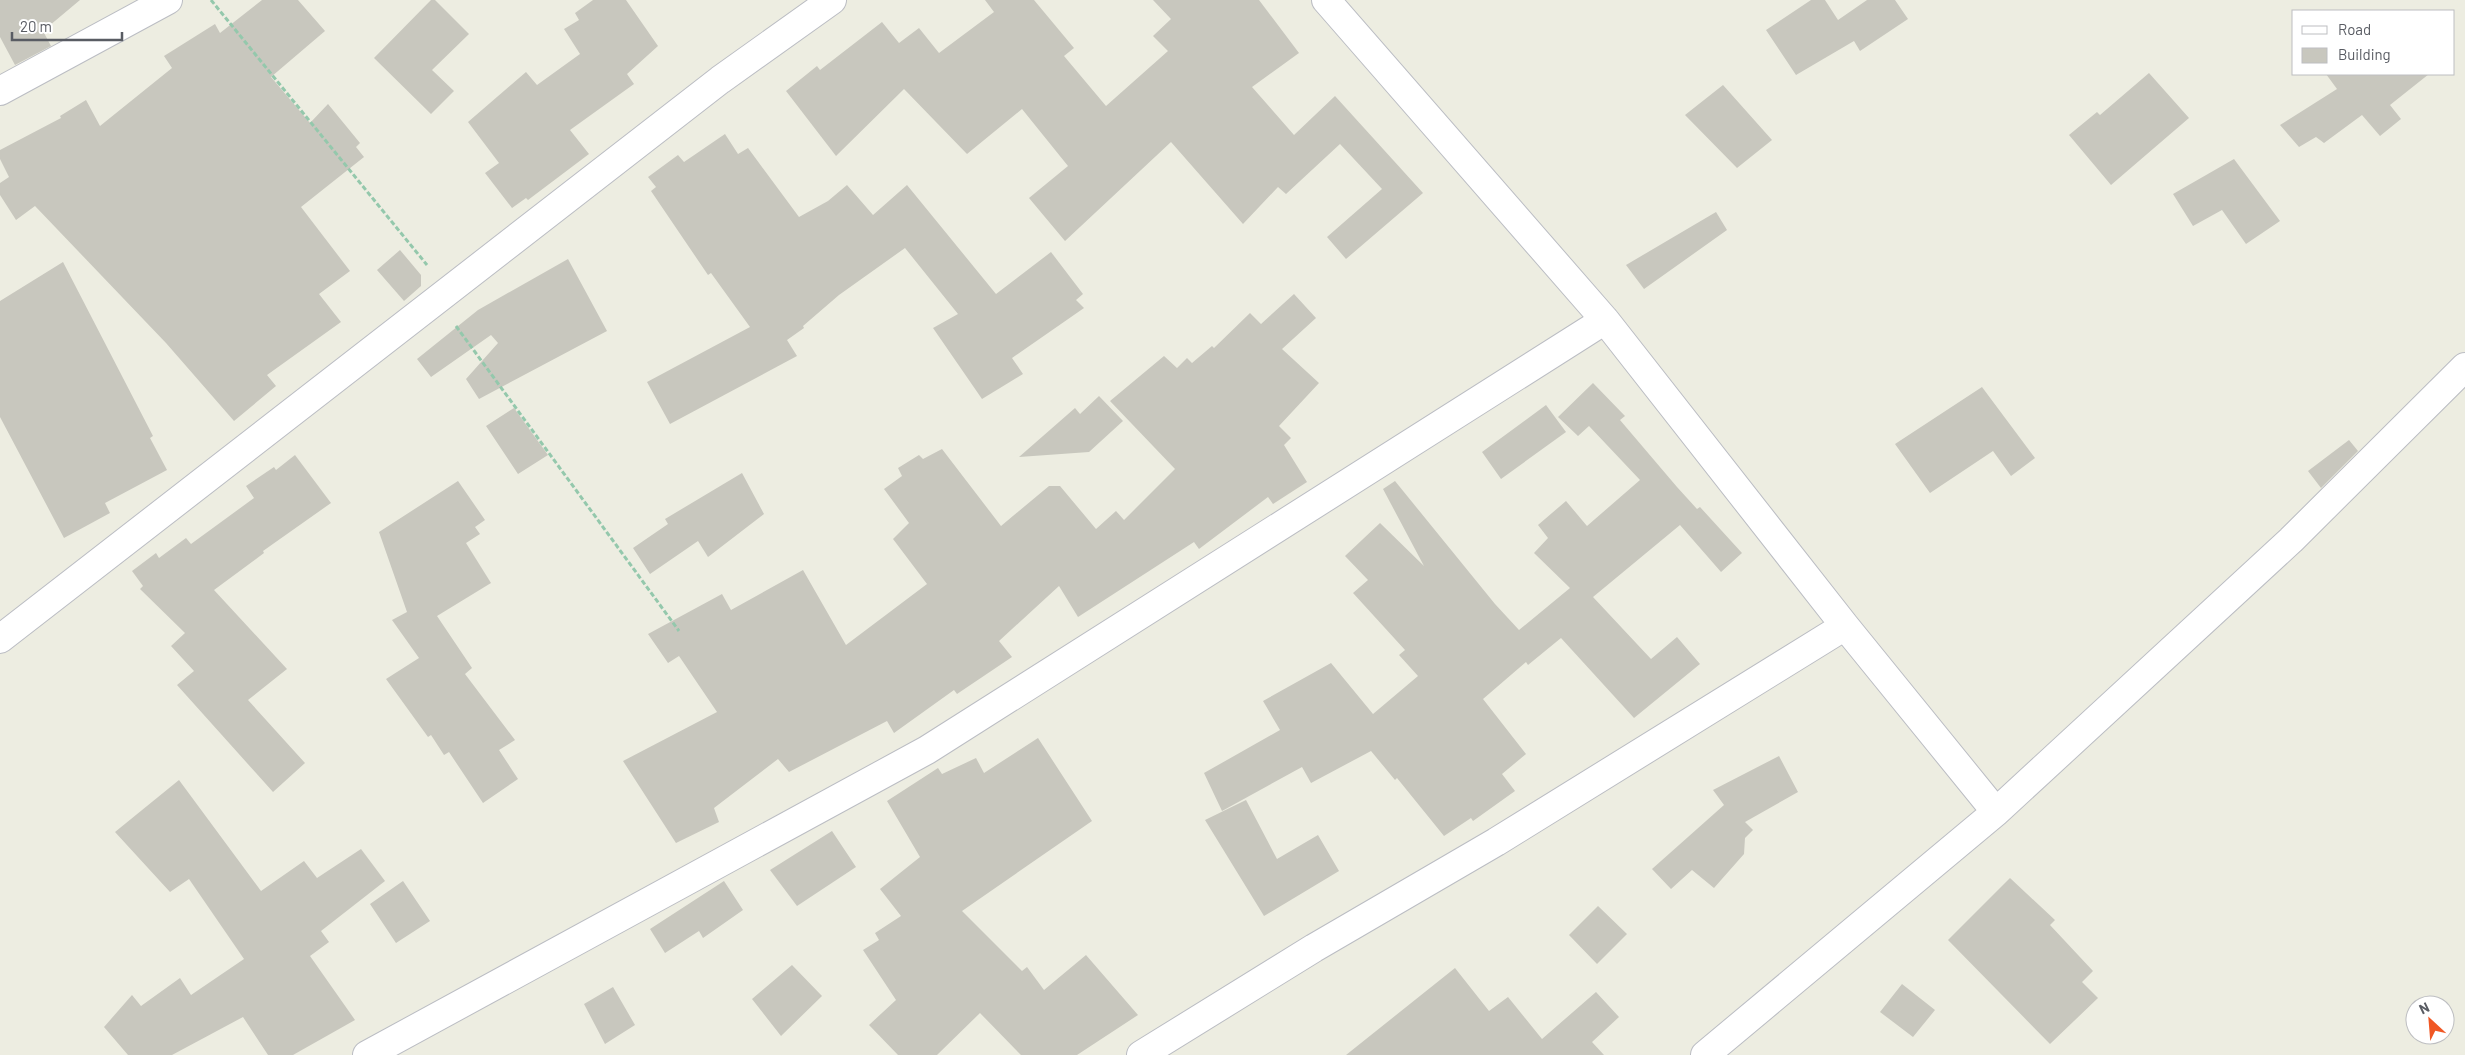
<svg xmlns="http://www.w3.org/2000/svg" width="2465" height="1055" font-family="Barlow,sans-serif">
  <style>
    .building { fill: #c8c7be }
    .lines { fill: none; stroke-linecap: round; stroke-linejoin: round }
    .minor-casing { stroke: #bbbdc3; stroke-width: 30 }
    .path { stroke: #94c8ac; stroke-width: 3; stroke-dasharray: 5 2.5; stroke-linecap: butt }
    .minor { stroke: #fff; stroke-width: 28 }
  </style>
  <rect width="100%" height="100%" fill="#edede1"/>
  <path class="building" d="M0 0H80L43 31 51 46 15 65 0 37Z
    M262 0H298L325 31 271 77 310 123 328 104 360 143 356 147 364 157 301 207 350 271 319 294 341 322 267 375 276 386 234 421 166 343 35 206 16 220 0 195V183L9 177 0 159V150L61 118 60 116 86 100 100 126 172 68 164 56 215 24 220 33Z
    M431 0H435L469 34 432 70 454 91 431 114 374 58Z
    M593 0H626L658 46 627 74 634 84 570 130 589 154 528 200 526 198 512 208 485 173 499 163 468 122 526 72 537 85 580 54 564 29 579 20 575 13Z
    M985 0H1034L1074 48 1064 56 1106 106 1168 51 1153 36 1171 19 1153 0H1259L1299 53 1252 87 1294 135 1335 96 1423 193 1346 259 1327 237 1382 189 1340 144 1286 194 1278 187 1243 224 1171 142 1065 241 1029 198 1068 166 1022 109 967 154 904 89 836 156 786 91 817 66 820 70 882 22 899 43 919 28 939 53 994 12Z
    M1811 0H1825L1838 20 1867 0H1895L1908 19 1860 51 1854 41 1796 75 1766 30Z
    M2149 73 2189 118 2111 185 2069 135 2097 112 2100 115Z
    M2326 74H2429L2390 105 2401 119 2380 136 2362 115 2324 143 2316 137 2299 147 2280 125 2337 89Z
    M1723 85 1772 140 1737 168 1685 115Z
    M725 134 738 154 748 148 799 217 828 201 847 185 873 215 907 185 996 294 1051 252 1083 294 1076 300 1084 308 1012 358 1023 374 982 399 933 328 958 314 905 248 839 295 803 326 804 328 787 340 797 356 670 424 647 382 750 327 711 273 708 275 651 191 656 187 648 177 678 155 684 162Z
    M2234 159 2280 221 2246 244 2222 210 2193 226 2173 194Z
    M1716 212 1727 230 1644 289 1626 265Z
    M400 250 421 275V286L404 301 377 270Z
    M568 259 607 331 479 399 466 379 498 343 491 335 431 377 417 359 478 310Z
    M63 262 153 436 150 438 167 470 105 503 110 513 64 538 0 417V301Z
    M1294 294 1316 318 1282 349 1319 383 1279 426 1291 438 1284 445 1307 482 1273 504 1268 497 1199 549 1194 542 1078 617 1059 586 999 641 1012 657 957 694 954 690 894 733 887 721 789 772 778 759 714 808 719 822 676 843 623 761 717 712 679 656 668 663 648 634 722 594 731 610 803 570 846 645 927 584 893 539 909 523 884 489 902 476 898 468 919 455 923 459 942 449 1001 526 1049 486H1060L1096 529 1116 511 1124 520 1175 469 1110 401 1164 356 1177 368 1187 358 1192 363 1212 346 1214 348 1250 313 1261 324Z
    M1593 383 1625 416 1620 420 1677 487 1697 509 1700 507 1742 553 1721 572 1680 525 1593 597 1651 659 1677 637 1700 664 1634 718 1561 638 1528 665 1526 662 1483 699 1526 754 1502 774 1515 791 1473 821 1471 818 1444 836 1397 778 1395 780 1371 751 1311 783 1302 767 1222 811 1204 773 1280 730 1263 701 1331 663 1373 714 1418 676 1399 655 1405 650 1353 593 1368 580 1345 556 1380 523 1424 566 1383 489 1395 481 1495 604 1519 630 1570 588 1534 553 1548 538 1538 525 1566 501 1587 526 1640 480 1589 426 1578 436 1558 417Z
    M1982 387 2035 458 2011 476 1993 451 1930 493 1895 444Z
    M1099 396 1123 421 1089 452 1019 457 1075 408 1080 414Z
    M1546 405 1566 432 1501 479 1482 452Z
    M514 408 548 455 518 474 486 426Z
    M2349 440 2358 451 2321 488 2308 471Z
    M295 455 331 503 263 551 264 553 214 590 287 669 248 700 305 763 273 792 177 685 194 671 171 646 185 633 140 589 143 586 132 571 156 553 159 558 186 538 191 544 254 498 246 486 274 467 276 470Z
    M742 473 764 514 708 557 698 541 650 574 633 548 668 524 665 519Z
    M458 481 485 520 475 527 480 534 466 543 491 583 437 616 472 668 465 674 515 740 499 750 518 779 483 803 449 752 444 755 431 735 428 737 386 679 419 658 392 620 407 612 379 532Z
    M1038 738 1092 821 962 911 1022 971 1027 967 1044 990 1086 955 1138 1015 1077 1055H1021L980 1013 937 1055H898L869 1025 896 1000 863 950 879 940 875 933 901 916 880 889 920 857 887 801 938 768 942 774 976 758 984 773Z
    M1779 756 1798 792 1745 822 1753 830 1745 838 1744 854 1714 888 1692 870 1671 889 1652 869 1724 805 1713 790Z
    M179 780 261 891 304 861 317 878 361 849 385 881 321 931 329 942 310 956 355 1020 293 1055H268L243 1017 172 1055H128L104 1027 132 995 141 1006 180 978 191 995 244 959 189 879 170 892 115 832Z
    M1246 800 1277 859 1318 835 1339 871 1264 916 1205 820Z
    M832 831 856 867 797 906 770 870Z
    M2010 878 2055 920 2050 925 2093 971 2082 982 2098 998 2050 1044 1948 940Z
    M403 881 430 921 396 943 370 904Z
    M724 881 743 910 703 938 699 931 665 953 650 929Z
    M1598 906 1627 934 1597 964 1569 935Z
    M792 965 822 996 781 1036 752 999Z
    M1455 968 1489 1011 1508 997 1542 1039 1596 992 1619 1017 1592 1042 1604 1055H1346Z
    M1902 984 1935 1010 1913 1037 1880 1012Z
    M613 987 635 1025 605 1044 584 1004Z"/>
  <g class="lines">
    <defs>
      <path id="minor" d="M1326 0 1605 320 1845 626 1996 812
        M0 91 168 0
        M0 639 720 80 832 0
        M367 1055 927 750 1605 320
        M1141 1055 1314 948 1496 842 1845 626
        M1705 1055 1996 812 2291 540 2465 367"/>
    </defs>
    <use href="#minor" class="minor-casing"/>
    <path class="path" d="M211 0 427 265
      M456 326 679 631"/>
    <use href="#minor" class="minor"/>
  </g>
  <rect x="2292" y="10" width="162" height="65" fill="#ffffff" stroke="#bdbec1"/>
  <rect x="2302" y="26" width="25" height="8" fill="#ffffff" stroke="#bdbec1"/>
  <text x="2338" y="35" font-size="15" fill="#595c63">Road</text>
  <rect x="2302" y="48" width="25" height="15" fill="#c8c7be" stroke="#bdbec1"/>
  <text x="2338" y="60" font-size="15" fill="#595c63">Building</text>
  <g transform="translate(2430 1020) rotate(334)"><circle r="24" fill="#ffffff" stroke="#bdbec1"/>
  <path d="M0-4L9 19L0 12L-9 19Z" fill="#f05724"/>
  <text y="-8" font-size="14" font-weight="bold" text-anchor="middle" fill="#595c63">N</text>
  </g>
  <path d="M12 32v8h110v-8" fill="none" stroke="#595c63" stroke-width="2.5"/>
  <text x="20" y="32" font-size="15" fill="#595c63" stroke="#ffffff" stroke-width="4" paint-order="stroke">20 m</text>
</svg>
